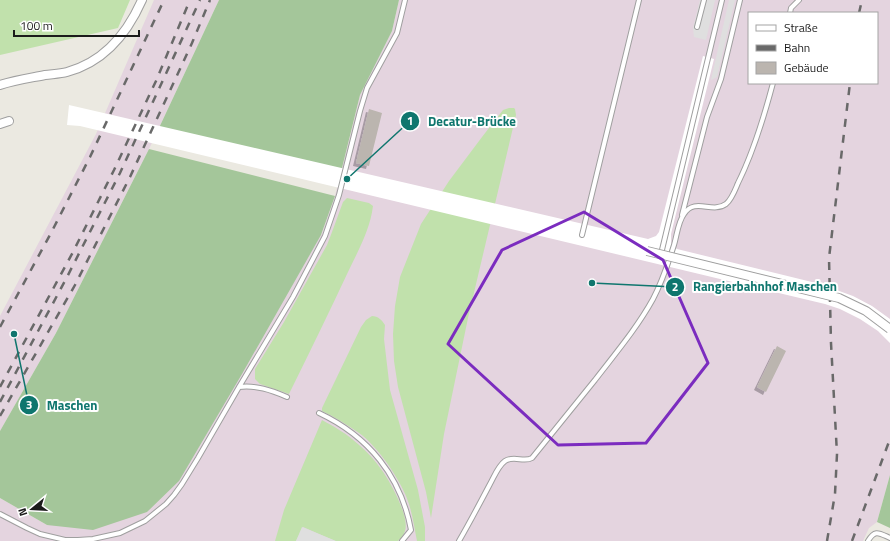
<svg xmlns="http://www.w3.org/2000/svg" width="890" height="541" font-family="'Titillium Web',sans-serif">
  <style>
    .industrial { fill: #e4d4df; fill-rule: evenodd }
    .grass { fill: #c1e1ac }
    .forest { fill: #a4c69a }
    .parking { fill: #dfdfdf }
    .pier { fill: #fff }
    .building { fill: #bbb5af; filter: url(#shadow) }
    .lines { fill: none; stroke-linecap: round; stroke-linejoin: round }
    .service-casing { stroke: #9f9f9f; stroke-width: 6 }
    .minor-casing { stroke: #9f9f9f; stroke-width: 10 }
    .service { stroke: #fff; stroke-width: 4 }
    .minor { stroke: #fff; stroke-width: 8 }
    .rail { stroke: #696969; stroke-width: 2.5; stroke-dasharray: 8 8; stroke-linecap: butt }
    .minor-bridge-casing { stroke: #9f9f9f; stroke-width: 10; stroke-linecap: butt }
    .minor-bridge { stroke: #fff; stroke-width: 8 }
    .marked { fill: none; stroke: #7b2cbf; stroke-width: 3; stroke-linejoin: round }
    .leader { fill: none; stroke: #0f766e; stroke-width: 1.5 }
    .callout-dot { fill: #0f766e; stroke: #fff; stroke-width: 1.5 }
    .mark-label { font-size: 12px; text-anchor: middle; font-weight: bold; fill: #fff }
    .callout-label { font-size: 13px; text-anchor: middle; font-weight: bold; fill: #0f766e; stroke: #fff; stroke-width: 4; stroke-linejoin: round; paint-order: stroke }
  </style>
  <defs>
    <filter id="shadow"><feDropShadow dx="-3" dy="3" stdDeviation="0" flood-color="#0004"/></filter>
  </defs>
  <rect width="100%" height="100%" fill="#ebe9e1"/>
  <path class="industrial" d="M154 0H219L149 149 56 333 0 431V316L96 134Z
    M399 0H890V475L877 522 869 528 863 541H0V498L47 525 321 235 335 196 360 95 392 31ZM749 13H877V83H749Z"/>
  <path class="grass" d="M0 0H130L118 28 0 55Z
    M509 108H514L515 109 516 115 468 318 444 434 431 518 426 492 398 387 394 361 393 334 395 306 400 277 421 224 449 181 482 137 503 110Z
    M347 198 369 203 373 206C370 230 358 251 348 272 329 313 309 353 289 394L260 384 255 379V369L284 322 327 245 332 232 343 202Z
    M372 316C378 316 382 320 385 325L384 339 390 390 418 490 425 527V541H417C414 526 412 510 406 496 397 475 377 446 359 433 347 425 335 417 322 411V408L361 327 366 320Z
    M322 420C335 427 347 434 358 444 366 451 375 460 381 469 390 481 410 517 405 531 404 535 401 538 398 541H335L303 527 296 541H275L284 510Z"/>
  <path class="forest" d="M219 0H399L392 31 360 95 341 172 158 130Z
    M149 149 335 196 321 235 242 374 179 481 147 512 93 530 47 525 0 498V431L56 333Z
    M890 475V528L877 522Z"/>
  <path class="parking" d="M700 0H715L706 40 694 37 693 28Z
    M729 0H735L717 77 711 80Z
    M302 527 336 541H296Z"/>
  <path class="pier" d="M703 56 714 59 671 234V243L673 246 677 249 820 284 853 296 872 306 890 319V343L878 331 860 319 840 309 825 304 80 126 67 125 69 105 648 239 656 236 659 232Z"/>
  <path class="building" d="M369 109 382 113 369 166 356 163Z
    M777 346 786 351 766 392 757 387Z"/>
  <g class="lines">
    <defs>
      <path id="service" d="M790 13 791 8 799 0
        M697 27 704 0
        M682 215 707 117 721 79 740 0
        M582 235 639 0
        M661 254 722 0
        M239 387C256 385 271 390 287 397
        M319 413C368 436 401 476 411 530L402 541
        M0 514 27 528 40 534 65 540H78L93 539 120 533 145 521 166 504 174 495 182 484 198 458 239 387 293 297 325 236 339 195 360 111 367 88 397 33 405 0
        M459 541C470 522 480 503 490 484 494 477 498 466 505 461 514 455 524 463 532 458 553 432 574 406 595 380 615 354 637 328 653 299 662 282 668 264 674 245 677 235 678 222 684 214 695 197 712 214 726 204 732 199 735 190 738 183 754 151 764 117 773 83
        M868 541C875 529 879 533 890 538"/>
      <path id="minor" d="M0 85C15 80 30 78 45 75 52 74 60 74 67 72 104 62 127 34 142 0
        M0 124 9 121"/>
    </defs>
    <use href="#service" class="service-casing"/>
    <use href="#minor" class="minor-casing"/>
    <use href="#service" class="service"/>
    <use href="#minor" class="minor"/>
    <path class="rail" d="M859 13 862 0
      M0 327 51 233 90 157 164 0
      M0 387 73 252 114 170 156 81 190 0
      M0 402 66 279 120 173 200 0
      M0 416 75 285 130 177 192 43 210 0
      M827 541 835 494 837 454 831 343 829 258 850 83
      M852 541 890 439"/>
    <defs>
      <path id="minor-bridge" d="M647 251 839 298 866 311 890 329"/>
    </defs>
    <use href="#minor-bridge" class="minor-bridge-casing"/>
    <use href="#minor-bridge" class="minor-bridge"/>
  </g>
  <path class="marked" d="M584 212 663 260 708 363 646 443 558 445 448 344 502 250Z"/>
  <path class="leader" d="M347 179L410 121M592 283L675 287M14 334L29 405"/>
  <g class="callout-dot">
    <circle cx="347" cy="179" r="4"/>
    <circle cx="592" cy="283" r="4"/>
    <circle cx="14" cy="334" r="4"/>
    <circle cx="410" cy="121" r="10"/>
    <circle cx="675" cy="287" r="10"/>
    <circle cx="29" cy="405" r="10"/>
  </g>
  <g class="mark-label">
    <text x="410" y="125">1</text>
    <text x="675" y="291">2</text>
    <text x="29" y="409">3</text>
  </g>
  <g class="callout-label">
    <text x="472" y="126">Decatur-Brücke</text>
    <text x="765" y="291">Rangierbahnhof Maschen</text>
    <text x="72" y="410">Maschen</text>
  </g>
  <rect x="748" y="12" width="130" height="72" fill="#ffffff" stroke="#a4a4a4"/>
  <rect x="756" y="25" width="20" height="6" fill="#ffffff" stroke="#a4a4a4"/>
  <text x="784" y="32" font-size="12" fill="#1b1b1b">Straße</text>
  <rect x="756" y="45" width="20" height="6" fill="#696969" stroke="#a4a4a4"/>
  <text x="784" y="52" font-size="12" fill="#1b1b1b">Bahn</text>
  <rect x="756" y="62" width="20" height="12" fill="#bbb5af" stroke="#a4a4a4"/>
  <text x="784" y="72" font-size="12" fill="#1b1b1b">Gebäude</text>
  <g transform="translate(32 509) rotate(252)" stroke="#ffffff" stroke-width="3" paint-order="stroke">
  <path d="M0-3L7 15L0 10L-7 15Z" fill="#1b1b1b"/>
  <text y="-6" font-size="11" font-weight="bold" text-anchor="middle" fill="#1b1b1b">N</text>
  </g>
  <path d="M14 30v6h125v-6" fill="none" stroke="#1b1b1b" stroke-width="2"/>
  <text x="20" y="30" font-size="12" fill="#1b1b1b" stroke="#ffffff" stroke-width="3" paint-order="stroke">100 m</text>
</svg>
